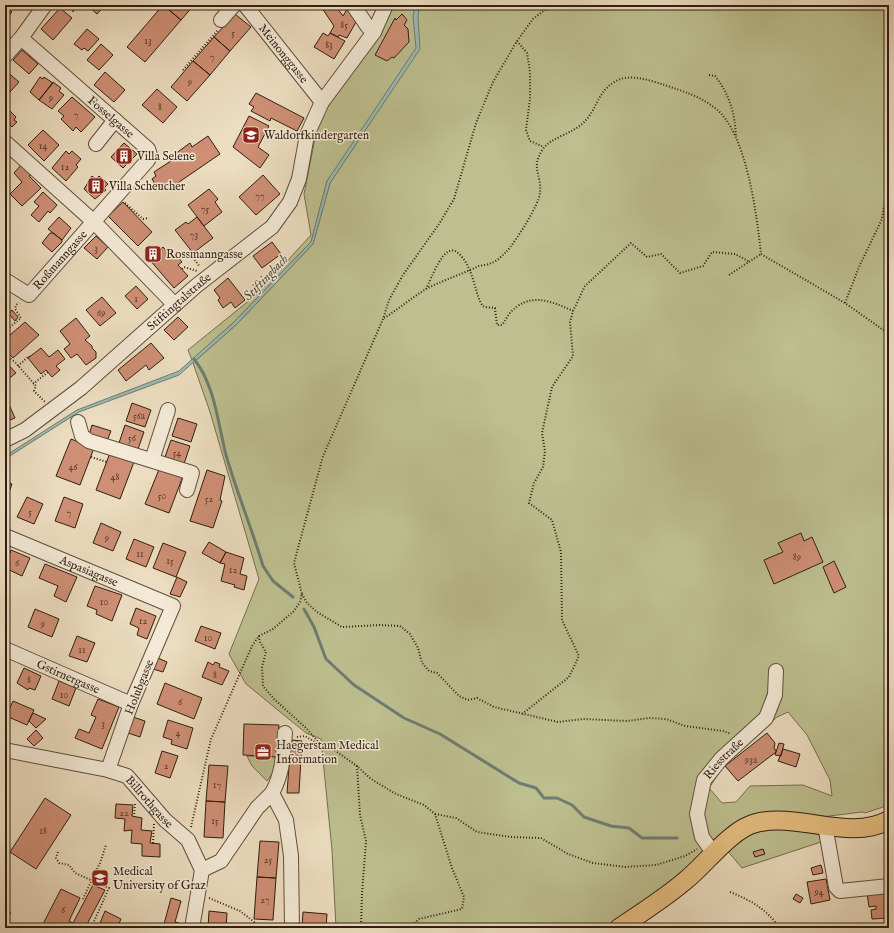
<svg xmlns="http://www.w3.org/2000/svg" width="894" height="933" font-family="'IM FELL English',serif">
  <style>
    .green { fill: #bdbf8f; stroke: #766e50; fill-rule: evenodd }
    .water { fill: #99bbb3; stroke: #6f7c72 }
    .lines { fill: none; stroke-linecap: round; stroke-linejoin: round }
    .stream { stroke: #6f7c72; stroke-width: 3 }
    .building { fill: #ce8f75; stroke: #301e11 }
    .minor-casing { stroke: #5f4e3d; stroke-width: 16 }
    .major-casing { stroke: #301e11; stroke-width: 20 }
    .path { stroke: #301e11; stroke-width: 2; stroke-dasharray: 1 2; stroke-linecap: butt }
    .minor { stroke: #f3e9d6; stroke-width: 14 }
    .major { stroke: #e6be80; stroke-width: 18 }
    .labels { text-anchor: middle; stroke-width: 3; stroke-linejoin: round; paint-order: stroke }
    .number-label { font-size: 10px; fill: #583a2a }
    .street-label { font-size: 12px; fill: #301e11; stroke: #f3e9d6 }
    .poi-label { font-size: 12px; fill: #301e11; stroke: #f3e9d6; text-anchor: start }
    .water-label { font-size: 13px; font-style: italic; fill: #504d42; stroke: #f3e9d6 }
  </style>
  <rect width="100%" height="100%" fill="#ecddc0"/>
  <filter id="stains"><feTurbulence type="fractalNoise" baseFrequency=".005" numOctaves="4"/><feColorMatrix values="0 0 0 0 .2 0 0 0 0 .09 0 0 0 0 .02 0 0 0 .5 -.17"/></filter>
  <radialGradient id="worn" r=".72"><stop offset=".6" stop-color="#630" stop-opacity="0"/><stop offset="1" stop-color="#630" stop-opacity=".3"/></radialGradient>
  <path class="green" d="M385 5H889V805L865 813 862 812 740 827 665 887 604 928H336L332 850 321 739 306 733 246 684 229 654 259 579 210 412 193 363 237 324 313 244 330 183 407 67 327 181 311 242 234 322 192 360 188 350 256 295 311 235 304 194 318 123 341 85 382 32 376 24ZM788 712 807 735 830 780 832 796 803 785 750 786 736 802 722 803 709 788 725 764 777 717Z
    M247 756 277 757 276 768 267 781 252 766Z
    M764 828 818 831 821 842 742 868 726 849 731 844Z"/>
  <path class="water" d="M415 5H419L418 18 420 49 330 183 313 244 237 324 179 375 79 412 5 459V456L77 410 179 371 234 322 311 242 327 181 416 48 413 17Z"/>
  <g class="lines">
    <path class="stream" d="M194 359C215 385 218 424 226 455 237 493 252 529 263 566L273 581 293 597
      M304 609 314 627 326 659 354 685 404 718 440 734 519 783 536 788 544 798H557L572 805 584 817 611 826 629 828 642 838H677"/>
  </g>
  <path class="building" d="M87 5H105L97 14Z
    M163 5H194L181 20Z
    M163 5 181 20 145 62 127 47Z
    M320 5H335L343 16 347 9 356 22 347 38 339 35 338 37 330 33 334 26Z
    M5 7 12 12 5 20Z
    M60 8 72 18 53 40 41 29Z
    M235 14 251 27 230 51 214 37Z
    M402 14 407 20 404 25 408 29 409 42 394 58 392 57 387 61 375 55 395 18 396 20Z
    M87 29 99 39 88 51 84 48 82 50 74 44Z
    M323 33 328 36 330 33 345 41 334 59 314 47Z
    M214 37 230 51 210 75 193 61Z
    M101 44 113 55 99 70 87 60Z
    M22 50 38 64 29 74 13 60Z
    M193 61 210 75 187 101 171 87Z
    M5 70 19 82 10 92 5 88Z
    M105 72 125 90 114 102 94 85Z
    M40 77 43 79 44 77 53 83 39 100 30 92Z
    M53 82 61 88 59 91 64 95 52 109 39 100Z
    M157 89 177 107 163 123 142 105Z
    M256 93 304 118 297 131 271 118 270 121 251 111 254 107 249 104Z
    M72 97 95 117 81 132 76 127 73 131 61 119 64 116 58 111Z
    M9 110 16 117 14 120 17 122 12 127 10 125 7 129 5 115Z
    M249 116 269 126 258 147 269 155 260 168 233 147Z
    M43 130 59 145 44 161 28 145Z
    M208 136 220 154 166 191 163 186 158 189 152 179 156 176 154 172 177 157 175 154 190 143 192 147Z
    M124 143 137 154 123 168 111 157Z
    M66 151 69 154 72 151 81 159 76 165 78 167 66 181 52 168Z
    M22 164 32 174 29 176 41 188 22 206 10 194 22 182 14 173Z
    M263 175 280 194 256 215 239 197Z
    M92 176 96 179 99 176 108 184 104 188 106 190 95 199 84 189Z
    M209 189 218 199 215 202 222 212 204 226 188 205Z
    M43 192 57 205 50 213 48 211 39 222 31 215 39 206 34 202Z
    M123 202 152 232 138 246 108 216Z
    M59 217 71 228 62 240 48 229Z
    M197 217 213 238 193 253 175 230 186 222 188 224Z
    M50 233H53L62 240V242L52 252 42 243Z
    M96 236 108 247 97 259 84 248Z
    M272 242 281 254 262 268 253 256Z
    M163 247 172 257 175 254 182 262 178 265 188 276 174 288 149 259Z
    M228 278 245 300 235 308 231 302 223 308 218 300 220 298 214 290Z
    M136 286 148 299 137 309 125 296Z
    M102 297 116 313 100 326 86 310Z
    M12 310 18 317 15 321 9 314Z
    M178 317 188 327 174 340 164 330Z
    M76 318 90 336 85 340 92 346V348L96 352V358L86 365 77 354 71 358 64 349 70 344 60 331Z
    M25 322 39 335 13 358 10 355 5 360V333L7 331 10 335Z
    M151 343 164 358 149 370 146 365 126 381 118 370Z
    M41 348 49 357 58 350 65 359 56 366 60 370 52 377 46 370 41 374 28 358Z
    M5 361 16 373 7 380 5 378Z
    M5 396 15 418 5 422Z
    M132 403 151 410 145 427 126 421Z
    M178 418 197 424 191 442 172 436Z
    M92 425 111 431 107 441 89 435Z
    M125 425 144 432 138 449 119 443Z
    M71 439 94 448 80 485 56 476Z
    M171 440 190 446 184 464 165 457Z
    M110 453 134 462 120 499 96 490Z
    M160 467 183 476 169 513 145 504Z
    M207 470 225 476 220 500 222 501 213 528 190 521Z
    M5 481 12 484 5 503Z
    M27 497 43 504 34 524 17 517Z
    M64 497 83 504 75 528 55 521Z
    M101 523 121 532 113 551 93 543Z
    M801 533 804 541 812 537 823 562 774 584 764 560 783 552 778 543Z
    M134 539 154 547 146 567 126 559Z
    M209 542 226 552 220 563 202 553Z
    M163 543 186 552 176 577 153 568Z
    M11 550 30 558 22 576 5 568Z
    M226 552 244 558 240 574 247 576 244 590 234 587 235 585 221 581 225 564 220 563Z
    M834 561 846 587 834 593 823 567Z
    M45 564 77 577 66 602 54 596 58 586 39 578Z
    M177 577 187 582 180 597 170 594Z
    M95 586 122 595 112 621 96 614 97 610 87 606Z
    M136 608 156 616 147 639 137 635 139 628 130 624Z
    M35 609 59 619 52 637 28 627Z
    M201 626 221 633 215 649 195 641Z
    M77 636 95 643 87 662 69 656Z
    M158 658 167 662 163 672 153 669Z
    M208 662 213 665 215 662 220 664 219 667 229 671 222 685 202 677Z
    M24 668 41 676 35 690 29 688 28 690 17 683Z
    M59 681 76 688 69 706 52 699Z
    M165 683 202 698 194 719 157 704Z
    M98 699 119 707 102 749 75 738 79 729 89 733 96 717 91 715Z
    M13 701 34 710 27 725 6 716Z
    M33 713 46 719 36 728 29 721Z
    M133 717 145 721 140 737 128 733Z
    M168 720 193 728 187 749 171 744 172 740 163 737Z
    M244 724 279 725 277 757 243 755Z
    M36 730 43 738 34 746 27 739Z
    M767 733 775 743 774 749 776 750V752L738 781 725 766Z
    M291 740 302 741 299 793H287Z
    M779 743 784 744 781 756 775 755Z
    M783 749 800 754 796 767 778 761Z
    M162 751 178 756 170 778 155 773Z
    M209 765 228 766 225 802 206 801Z
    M45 798 71 815 36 869 10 852Z
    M206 801 225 802 223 838 204 837Z
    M116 804 133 805 132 816 142 818 141 830 152 831 150 843 160 844V857L142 856V844L131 843 132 830 124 831 125 819 115 818Z
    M260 841 279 842 276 878 257 877Z
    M763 849 765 854 755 857 753 852Z
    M821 865 823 873 813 875 811 868Z
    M257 877 276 878 273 920 254 919Z
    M826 879 830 900 811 904 807 882Z
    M93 885 105 890 85 928H71L67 925 66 928H41L61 889 80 898 69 921 73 923Z
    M889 889V918L872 919 871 910 876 909V906L869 907 867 893Z
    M796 894 803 898 800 903 793 899Z
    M171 898 181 901 175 922 179 923 178 928H163Z
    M105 911 121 919 117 928H98Z
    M209 911 227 913 226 928H208Z
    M303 912 327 914 326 928H302Z"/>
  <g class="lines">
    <defs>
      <g id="minor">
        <path id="s1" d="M245 5 322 102"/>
        <path d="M353 5 368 27 374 32"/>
        <path d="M221 20 234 5"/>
        <path d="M5 56 21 38 45 5"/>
        <path d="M5 142 94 222 175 305"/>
        <path d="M96 144 115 120"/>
        <path id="s2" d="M5 280 29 295 148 160 150 155 148 149 21 38"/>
        <path d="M78 422 82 436 89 441 192 473 187 490"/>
        <path id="s3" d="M5 440 25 430 81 388 196 286 272 227 290 202 299 179 307 135 322 102 374 32 386 5"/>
        <path d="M152 460 168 410"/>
        <path id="s4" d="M5 536 173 606 131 704 108 770"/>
        <path id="s5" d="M5 649 131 704"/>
        <path id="s6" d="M5 750 108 770 127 776 165 820 188 840 202 870 192 928"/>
        <path d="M272 793C283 773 283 755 285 733"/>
        <path d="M825 825 836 887 840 891 889 886"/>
        <path id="s7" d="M714 854 702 837 697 814 704 780 721 759 766 718 775 695 776 671"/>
        <path d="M202 870 221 861 257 808 272 793 286 820 291 856 292 928"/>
      </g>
      <path id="major" d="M619 928C641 913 665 898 686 880 706 864 731 829 756 823 799 812 849 842 889 820"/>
    </defs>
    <use href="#minor" class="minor-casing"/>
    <use href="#major" class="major-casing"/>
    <path class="path" d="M66 5 73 11 79 5
      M517 41 527 53 530 72V99L526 130 530 141 544 147
      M183 70 218 30
      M709 75 715 76C730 95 735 114 736 137
      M125 203 143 219 149 218
      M761 254 845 303 889 334
      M191 255 200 267
      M182 269 184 267 197 271
      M729 275 761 254
      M426 289C431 280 444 240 458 253 474 266 476 300 483 306 486 308 491 307 495 308L497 325H502C505 321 507 317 509 314 529 291 551 301 573 311
      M845 303 859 267 882 219 889 175
      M384 318C399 309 412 297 428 288 444 280 462 274 479 266 483 265 488 265 491 263 496 262 502 256 506 252 515 243 539 205 540 193 542 174 530 168 543 149 550 138 573 133 582 124 598 110 596 92 616 81 630 73 651 81 665 85 684 92 698 95 715 108 747 132 757 217 761 254
      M5 331 21 318 15 309 16 305 19 303
      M8 357 15 362 36 386 34 391 45 402
      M18 366 29 356 30 357
      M33 384 48 372
      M91 457 107 462
      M302 594 307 603 317 612 342 627 380 625 400 626 410 634 418 648 422 663 429 671 437 673 459 696 468 700 477 698 494 707 558 722 583 719 627 721 649 718 666 719 685 726 723 731 731 734
      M259 636 260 642 266 652 262 667 263 686 274 699 307 729 321 745 330 747 357 766
      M522 714 569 677 579 656 562 620 561 552 552 520 529 503 534 483 543 467 545 451 542 433 552 387 573 356 570 322 573 311 585 286 631 243 647 257 661 254 680 273 703 266 712 252 735 254 750 262
      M297 737 305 736 320 745
      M435 814 456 818 477 832 511 837 541 838 568 854 593 863 625 867 656 865 685 856 697 849
      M134 817 135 804
      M191 827 211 739 252 646 259 636 273 629 294 611 300 602 302 594 294 563 323 456 383 319 389 300 403 275 439 224 454 199 476 123 493 82 517 41 533 19 551 5
      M153 843 154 824
      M58 852 56 858 59 863 69 865 75 873 109 888 91 928
      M730 892C752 901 765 908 780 928
      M209 898 240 911 262 928
      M83 899 100 863 106 845
      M5 909 10 913 5 923
      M361 928 362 893 366 841 360 815 357 766 371 779 396 794 424 805 435 814 452 868 464 897 462 909 419 919 409 928"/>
    <use href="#minor" class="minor"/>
    <use href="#major" class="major"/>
  </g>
  <defs>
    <symbol id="school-square" viewBox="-11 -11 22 22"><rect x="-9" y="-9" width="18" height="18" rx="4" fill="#8f2418" stroke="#f3e9d6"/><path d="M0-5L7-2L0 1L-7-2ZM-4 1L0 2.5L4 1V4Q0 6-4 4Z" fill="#fff"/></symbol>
    <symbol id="building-square" viewBox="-11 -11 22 22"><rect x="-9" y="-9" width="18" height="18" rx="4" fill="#8f2418" stroke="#f3e9d6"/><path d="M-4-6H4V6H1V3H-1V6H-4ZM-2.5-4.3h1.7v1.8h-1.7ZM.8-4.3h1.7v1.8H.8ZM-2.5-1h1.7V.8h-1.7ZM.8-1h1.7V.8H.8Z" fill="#fff"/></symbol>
    <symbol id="office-square" viewBox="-11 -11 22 22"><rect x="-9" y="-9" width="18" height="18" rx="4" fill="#8f2418" stroke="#f3e9d6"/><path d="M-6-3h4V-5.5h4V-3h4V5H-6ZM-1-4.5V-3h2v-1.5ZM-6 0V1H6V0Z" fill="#fff"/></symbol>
    <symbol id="university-square" viewBox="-11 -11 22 22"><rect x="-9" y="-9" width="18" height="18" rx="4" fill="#8f2418" stroke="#f3e9d6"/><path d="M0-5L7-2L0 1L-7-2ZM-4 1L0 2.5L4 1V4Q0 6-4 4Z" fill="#fff"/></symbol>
  </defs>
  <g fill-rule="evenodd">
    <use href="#school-square" x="241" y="125" width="20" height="20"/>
    <use href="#building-square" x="114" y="146" width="20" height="20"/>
    <use href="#building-square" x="86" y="176" width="20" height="20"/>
    <use href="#building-square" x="143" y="244" width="20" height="20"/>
    <use href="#office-square" x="253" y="742" width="20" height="20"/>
    <use href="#university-square" x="90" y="868" width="20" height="20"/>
  </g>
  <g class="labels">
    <g class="number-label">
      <text x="344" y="28">85</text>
      <text x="233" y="36">5</text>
      <text x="148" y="44">13</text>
      <text x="329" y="48">83</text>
      <text x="212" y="60">7</text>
      <text x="190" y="85">9</text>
      <text x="51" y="101">9</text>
      <text x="160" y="110">8</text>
      <text x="76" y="118">7</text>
      <text x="43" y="149">14</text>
      <text x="65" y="170">12</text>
      <text x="260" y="199">77</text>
      <text x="205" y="212">75</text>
      <text x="194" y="238">73</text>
      <text x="96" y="252">3</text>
      <text x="136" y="302">1</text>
      <text x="101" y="316">69</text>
      <text x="139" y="419">56a</text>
      <text x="132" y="441">56</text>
      <text x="177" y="456">54</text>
      <text x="73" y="470">46</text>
      <text x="115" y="480">48</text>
      <text x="162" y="499">50</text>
      <text x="209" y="502">52</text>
      <text x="30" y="515">5</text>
      <text x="69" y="516">7</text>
      <text x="107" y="541">9</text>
      <text x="140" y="557">11</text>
      <text x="797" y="560">89</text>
      <text x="170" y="564">15</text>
      <text x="17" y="566">6</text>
      <text x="233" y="573">12</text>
      <text x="104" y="605">10</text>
      <text x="143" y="624">12</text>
      <text x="43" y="627">9</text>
      <text x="208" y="641">10</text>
      <text x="82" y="653">11</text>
      <text x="215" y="678">8</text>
      <text x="29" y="683">8</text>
      <text x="64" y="698">10</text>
      <text x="180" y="705">6</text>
      <text x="103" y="727">3</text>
      <text x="178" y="736">4</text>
      <text x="751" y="763">93a</text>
      <text x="166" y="769">2</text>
      <text x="217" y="788">17</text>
      <text x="124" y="816">22</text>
      <text x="215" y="824">15</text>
      <text x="43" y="834">18</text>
      <text x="268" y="863">25</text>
      <text x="819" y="895">94</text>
      <text x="265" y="903">27</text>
      <text x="63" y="913">6</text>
    </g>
    <g class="street-label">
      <text dy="4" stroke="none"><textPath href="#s1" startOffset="62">Meinonggasse</textPath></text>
      <text transform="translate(111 117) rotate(41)" y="4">Fosselgasse</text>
      <text dy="4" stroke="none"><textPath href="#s2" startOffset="75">Roßmanngasse</textPath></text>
      <text dy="4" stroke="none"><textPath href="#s3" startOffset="223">Stiftingtalstraße</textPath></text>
      <text dy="4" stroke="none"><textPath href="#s4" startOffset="91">Aspasiagasse</textPath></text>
      <text dy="4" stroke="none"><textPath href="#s5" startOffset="69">Gstirnergasse</textPath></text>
      <text transform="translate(139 687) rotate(-68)" y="4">Holubgasse</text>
      <text dy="4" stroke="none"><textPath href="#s7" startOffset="108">Riesstraße</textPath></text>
      <text dy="4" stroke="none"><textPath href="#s6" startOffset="159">Billrothgasse</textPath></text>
    </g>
    <g class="poi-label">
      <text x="264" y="139">Waldorfkindergarten</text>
      <text x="137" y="160">Villa Selene</text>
      <text x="109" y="190">Villa Scheucher</text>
      <text x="166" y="258">Rossmanngasse</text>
      <text x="276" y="749">Haegerstam Medical<tspan x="276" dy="14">Information</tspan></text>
      <text x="113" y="875">Medical<tspan x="113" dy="14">University of Graz</tspan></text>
    </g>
    <g class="water-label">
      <text transform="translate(265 277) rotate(-46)" y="5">Stiftingbach</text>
    </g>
  </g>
  <rect width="894" height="933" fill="none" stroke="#ecddc0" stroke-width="20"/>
  <rect x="6" y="6" width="882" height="921" fill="none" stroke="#301e11" stroke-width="2"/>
  <rect x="10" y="10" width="874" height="913" fill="none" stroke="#301e11"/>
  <rect width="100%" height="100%" filter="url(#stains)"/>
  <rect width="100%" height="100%" fill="url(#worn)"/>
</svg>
